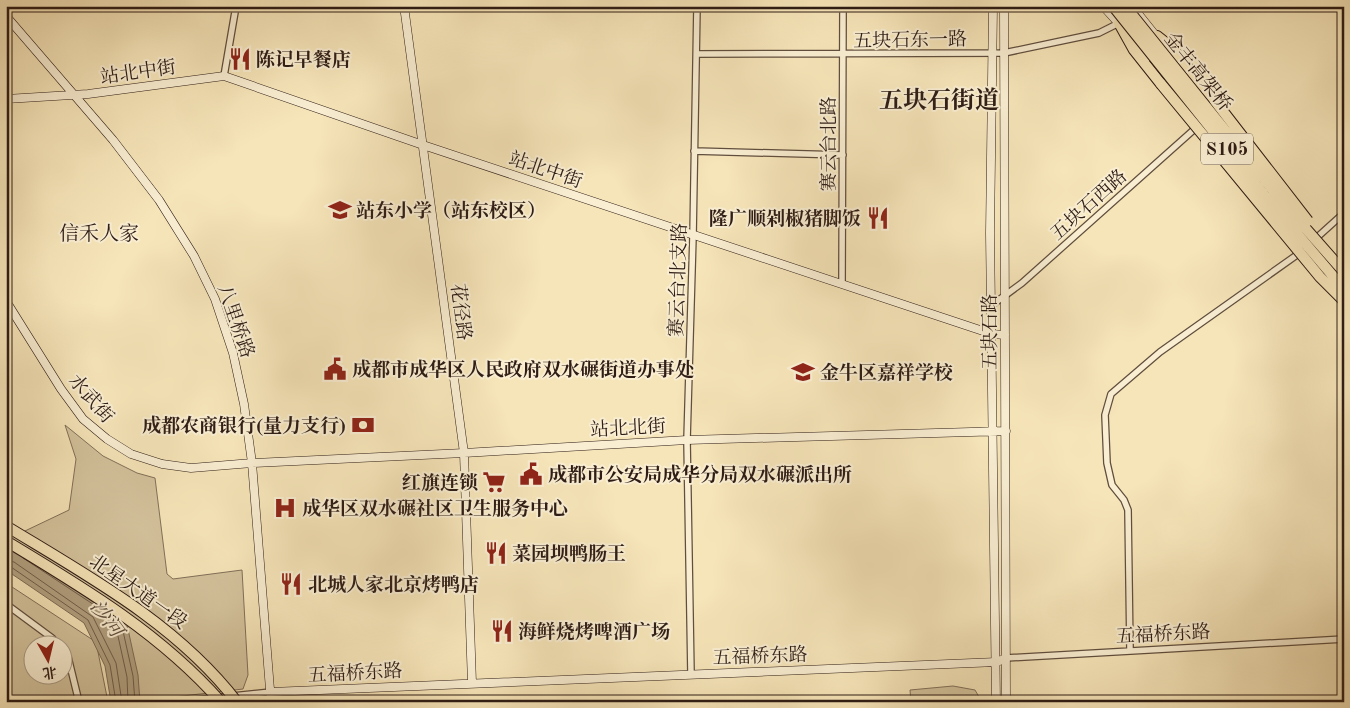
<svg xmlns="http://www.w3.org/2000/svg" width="1350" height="708" font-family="'Old Standard TT','Noto Serif SC',serif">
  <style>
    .green { fill: #d4c39d; stroke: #817059; fill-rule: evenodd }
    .water { fill: #b2a181; stroke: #7d6c56 }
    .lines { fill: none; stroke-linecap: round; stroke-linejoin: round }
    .shore { stroke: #705e4b; stroke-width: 1 }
    .street-casing { stroke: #604e3e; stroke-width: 8 }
    .secondary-casing { stroke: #2e1c15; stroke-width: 9 }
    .highway-casing { stroke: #2e1c15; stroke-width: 12 }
    .street { stroke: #f9eed2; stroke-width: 5.5 }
    .secondary { stroke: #f9eed2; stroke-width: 8 }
    .highway { stroke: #f6e5b9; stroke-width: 10 }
    .highway-bridge-casing { stroke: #2e1c15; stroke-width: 12; stroke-linecap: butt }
    .highway-bridge { stroke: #f6e5b9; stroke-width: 10 }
    .labels { text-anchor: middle; stroke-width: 4; stroke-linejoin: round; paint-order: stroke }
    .shield { fill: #f9eed2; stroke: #6b5b4e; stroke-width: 1 }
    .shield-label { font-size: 18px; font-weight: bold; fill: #2e1c15 }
    .street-label { font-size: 19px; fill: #2e1c15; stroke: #f9eed2 }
    .poi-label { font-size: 19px; font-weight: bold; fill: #2e1c15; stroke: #f9eed2; text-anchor: start }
    .neighbourhood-label { font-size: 20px; fill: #2e1c15; stroke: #f9eed2 }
    .water-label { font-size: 20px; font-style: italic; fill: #635140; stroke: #f9eed2 }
    .district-label { font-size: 24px; font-weight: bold; fill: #2e1c15; stroke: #f9eed2 }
  </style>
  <rect width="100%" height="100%" fill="#f6e5b9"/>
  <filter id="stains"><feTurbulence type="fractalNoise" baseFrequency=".004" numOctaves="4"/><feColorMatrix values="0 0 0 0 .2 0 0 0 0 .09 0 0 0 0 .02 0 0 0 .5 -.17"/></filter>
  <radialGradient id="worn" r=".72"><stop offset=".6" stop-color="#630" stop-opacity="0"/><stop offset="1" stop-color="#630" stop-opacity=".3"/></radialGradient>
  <path class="green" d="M65 425 103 456 137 473 155 478 167 574 173 579 242 570 248 675 243 689 139 701 132 673 6 540 69 510 76 459Z
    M6 583 96 642 108 702H6ZM32 646H62V676H32Z
    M953 686 975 690 982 702H911L910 690Z"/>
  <path class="water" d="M6 535 124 611 138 675 140 702H111L105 666 84 623 6 570Z"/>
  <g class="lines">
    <path class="shore" d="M23 558 114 618 127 677 128 702
      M6 560 14 562 93 617 116 663 122 702
      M6 566 11 567 88 620 110 665 116 702
      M121 622 133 676 135 702"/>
    <defs>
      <path id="street" d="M697 54 1004 53 1099 33 1121 22
        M224 76 235 12 234 6
        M694 151 843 155
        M1313 241 1344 213
        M842 283 843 6
        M992 305 1022 283 1198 126
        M6 604 52 638 59 646
        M62 650 68 657 79 702
        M1130 651 1128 510 1124 500 1112 485 1107 463 1105 415 1111 394 1160 352 1301 252
        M1006 658 1344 639
        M691 674 687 440 693 236 697 6
        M176 702 271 692"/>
      <path id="secondary" d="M404 6 464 453 472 683
        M993 6 990 233 996 702
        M1004 6 1006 702
        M1103 6 1122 27
        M1132 6 1180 66
        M6 16 113 140 159 200 194 256 215 299 233 353 244 404 252 463 271 702
        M1130 36 1148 57
        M6 99 88 94 224 76 423 145 992 334 1005 335
        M6 301 61 389 83 419 107 439 131 454 162 464 191 468 252 463 464 453 687 440 1006 431
        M271 692 997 662 1006 658"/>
      <path id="highway" d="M1119 23 1134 50 1161 84
        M1157 36 1171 47 1215 101"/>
    </defs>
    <use href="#street" class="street-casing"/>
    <use href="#secondary" class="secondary-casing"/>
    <use href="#highway" class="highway-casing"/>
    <use href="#street" class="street"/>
    <use href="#secondary" class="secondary"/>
    <use href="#highway" class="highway"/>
    <defs>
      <path id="highway-bridge" d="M1113 6 1265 196 1344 289
        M1125 6 1285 205 1344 272
        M1161 84 1320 277 1344 301
        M1215 101 1308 221
        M6 526C88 576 177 624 237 702
        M6 541C84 588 160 633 221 702"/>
    </defs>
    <use href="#highway-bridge" class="highway-bridge-casing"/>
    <use href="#highway-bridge" class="highway-bridge"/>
  </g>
  <defs>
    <symbol id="restaurant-bare" viewBox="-9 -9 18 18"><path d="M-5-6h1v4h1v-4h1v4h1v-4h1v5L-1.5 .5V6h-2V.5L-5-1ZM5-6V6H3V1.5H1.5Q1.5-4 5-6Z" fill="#8f2418" stroke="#f9eed2" stroke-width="2.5" paint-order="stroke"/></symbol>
    <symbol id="school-bare" viewBox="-9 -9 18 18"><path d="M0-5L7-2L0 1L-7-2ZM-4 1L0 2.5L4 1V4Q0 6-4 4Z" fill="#8f2418" stroke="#f9eed2" stroke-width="2.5" paint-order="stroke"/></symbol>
    <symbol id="civic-bare" viewBox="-9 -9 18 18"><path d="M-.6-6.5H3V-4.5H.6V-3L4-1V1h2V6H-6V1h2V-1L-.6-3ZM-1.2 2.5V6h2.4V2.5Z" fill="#8f2418" stroke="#f9eed2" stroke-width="2.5" paint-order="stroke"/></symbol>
    <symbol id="bank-bare" viewBox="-9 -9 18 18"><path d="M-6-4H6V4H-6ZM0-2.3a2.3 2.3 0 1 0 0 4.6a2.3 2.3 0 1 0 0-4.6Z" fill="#8f2418" stroke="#f9eed2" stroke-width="2.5" paint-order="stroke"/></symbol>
    <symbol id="supermarket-bare" viewBox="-9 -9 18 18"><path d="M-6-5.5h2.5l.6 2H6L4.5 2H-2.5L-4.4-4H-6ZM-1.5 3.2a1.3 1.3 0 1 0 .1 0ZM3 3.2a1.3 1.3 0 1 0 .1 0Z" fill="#8f2418" stroke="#f9eed2" stroke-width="2.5" paint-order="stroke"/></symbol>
    <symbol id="hospital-bare" viewBox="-9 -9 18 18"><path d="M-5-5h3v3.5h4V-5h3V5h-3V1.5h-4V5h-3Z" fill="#8f2418" stroke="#f9eed2" stroke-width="2.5" paint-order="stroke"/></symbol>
  </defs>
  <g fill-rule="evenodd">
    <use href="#restaurant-bare" x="224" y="43" width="32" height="32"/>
    <use href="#school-bare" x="324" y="194" width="32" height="32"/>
    <use href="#restaurant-bare" x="862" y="202" width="32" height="32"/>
    <use href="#civic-bare" x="319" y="353" width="32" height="32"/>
    <use href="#school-bare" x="787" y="356" width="32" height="32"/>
    <use href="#bank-bare" x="347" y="409" width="32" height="32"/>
    <use href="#civic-bare" x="515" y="458" width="32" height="32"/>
    <use href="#supermarket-bare" x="478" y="466" width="32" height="32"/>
    <use href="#hospital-bare" x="269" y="492" width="32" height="32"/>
    <use href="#restaurant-bare" x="480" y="537" width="32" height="32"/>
    <use href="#restaurant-bare" x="275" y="568" width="32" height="32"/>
    <use href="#restaurant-bare" x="486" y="615" width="32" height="32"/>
  </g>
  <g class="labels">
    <rect class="shield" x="1201" y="133.5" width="52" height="31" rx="4"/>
    <g class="shield-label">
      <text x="1227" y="155">S105</text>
    </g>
    <g class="street-label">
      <text transform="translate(910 39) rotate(-1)" y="7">五块石东一路</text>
      <text transform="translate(138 71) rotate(-8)" y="7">站北中街</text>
      <text transform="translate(1199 71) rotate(51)" y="7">金丰高架桥</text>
      <text transform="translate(828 144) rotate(-90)" y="7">赛云台北路</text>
      <text transform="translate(546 169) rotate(19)" y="7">站北中街</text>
      <text transform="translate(1088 204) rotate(-42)" y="7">五块石西路</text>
      <text transform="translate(677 280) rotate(-88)" y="7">赛云台北支路</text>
      <text transform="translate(462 312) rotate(83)" y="7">花径路</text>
      <text transform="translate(237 321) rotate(71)" y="7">八里桥路</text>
      <text transform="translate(989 332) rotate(-90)" y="7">五块石路</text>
      <text transform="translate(92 398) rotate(49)" y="7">水武街</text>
      <text transform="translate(628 427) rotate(-3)" y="7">站北北街</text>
      <text transform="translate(139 591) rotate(35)" y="7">北星大道一段</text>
      <text transform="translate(1163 633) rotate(-3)" y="7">五福桥东路</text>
      <text transform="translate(760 655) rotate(-2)" y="7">五福桥东路</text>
      <text transform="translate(355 672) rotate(-3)" y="7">五福桥东路</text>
    </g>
    <g class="poi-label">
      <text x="256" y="66">陈记早餐店</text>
      <text x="356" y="217">站东小学（站东校区）</text>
      <text x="861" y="225" text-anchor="end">隆广顺剁椒猪脚饭</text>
      <text x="352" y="376">成都市成华区人民政府双水碾街道办事处</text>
      <text x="820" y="379">金牛区嘉祥学校</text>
      <text x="346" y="432" text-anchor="end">成都农商银行(量力支行)</text>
      <text x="548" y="481">成都市公安局成华分局双水碾派出所</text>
      <text x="478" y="489" text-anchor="end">红旗连锁</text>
      <text x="302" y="515">成华区双水碾社区卫生服务中心</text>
      <text x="512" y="560">菜园坝鸭肠王</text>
      <text x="308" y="591">北城人家北京烤鸭店</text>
      <text x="518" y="638">海鲜烧烤啤酒广场</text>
    </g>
    <g class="neighbourhood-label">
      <text x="99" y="240">信禾人家</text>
    </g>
    <g class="water-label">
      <text transform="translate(107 618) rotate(53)" y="7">沙河</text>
    </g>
    <g class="district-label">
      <text x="939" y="108">五块石街道</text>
    </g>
  </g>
  <rect width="1350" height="708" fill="none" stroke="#f6e5b9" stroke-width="25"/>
  <rect x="8" y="8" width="1335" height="693" fill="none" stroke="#2e1c15" stroke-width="2.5"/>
  <rect x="12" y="12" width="1325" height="683" fill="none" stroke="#2e1c15"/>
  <g transform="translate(48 660) rotate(172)"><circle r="24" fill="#f9eed2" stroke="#a89a86"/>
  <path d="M0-4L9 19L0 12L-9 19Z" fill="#8f2418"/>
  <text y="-8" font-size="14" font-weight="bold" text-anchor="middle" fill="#2e1c15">北</text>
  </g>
  <rect width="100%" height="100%" filter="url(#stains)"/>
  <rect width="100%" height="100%" fill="url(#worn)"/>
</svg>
